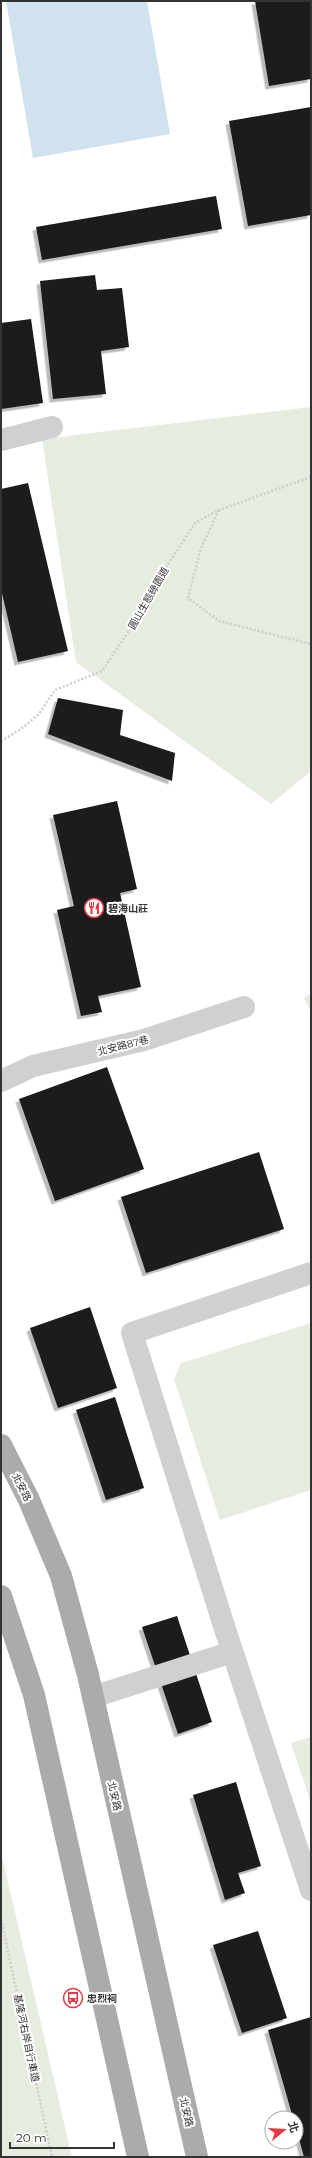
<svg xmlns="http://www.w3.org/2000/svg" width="312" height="2158" font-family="Montserrat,'Noto Sans TC',sans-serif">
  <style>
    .green { fill: #e6ecdf }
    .water { fill: #cfe2ee }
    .building { fill: #1a1a1a; filter: url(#shadow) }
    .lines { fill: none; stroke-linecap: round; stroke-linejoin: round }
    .path { stroke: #cdcdcd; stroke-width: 2.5; stroke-dasharray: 2 2; stroke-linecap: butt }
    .minor { stroke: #d0d0d0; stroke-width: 22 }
    .major { stroke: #ababab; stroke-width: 22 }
    .labels { text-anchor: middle; stroke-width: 4; stroke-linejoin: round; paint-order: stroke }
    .street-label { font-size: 10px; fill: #333; stroke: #fff }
    .poi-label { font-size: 10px; font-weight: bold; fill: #333; stroke: #fff; text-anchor: start }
  </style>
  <defs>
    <filter id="shadow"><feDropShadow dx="-3.5" dy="3.5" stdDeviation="0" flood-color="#0004"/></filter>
  </defs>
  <rect width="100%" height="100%" fill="#fff"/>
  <path class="green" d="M311 407V771L271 804 76 662 42 439Z
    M311 993V1012L304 998Z
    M311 1323V1490L220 1520 174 1379 181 1363Z
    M311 1737V1803L291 1743Z
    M1 1852 72 2157H1Z"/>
  <path class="water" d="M6 1H147L170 134 33 158Z"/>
  <path class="building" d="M255 1H311V79L269 86Z
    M311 107V215L248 226 229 121Z
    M216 196 222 229 42 260 36 227Z
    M95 275 97 290 122 288 129 347 101 351 106 394 53 399 40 281Z
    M31 319 43 403 1 409V323Z
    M28 483 68 651 18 662 1 589V489Z
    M58 698 123 710 120 735 175 753 172 781 48 734Z
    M117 801 137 889 120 893 141 987 98 996 102 1012 81 1016 57 910 74 906 53 815Z
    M107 1067 144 1169 55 1201 19 1099Z
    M259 1152 284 1229 146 1273 121 1197Z
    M90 1307 117 1388 58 1408 30 1328Z
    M115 1397 144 1488 106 1500 76 1410Z
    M177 1616 212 1722 178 1734 142 1627Z
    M236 1782 261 1866 238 1873 245 1893 225 1900 193 1795Z
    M258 1931 287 2018 242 2033 213 1945Z
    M311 2017V2157H304L296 2128V2118H293L268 2030Z"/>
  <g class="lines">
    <path class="path" d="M219 510 201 548 188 598 219 621 311 644
      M1 741 21 729 39 714 55 690 102 671 145 607 161 575 195 523 219 510 311 477
      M1 1919 52 2157"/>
    <path class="minor" d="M1 440 52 427
      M1 1081 33 1066 144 1040 244 1007
      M311 1273 132 1333 224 1626 311 1890
      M93 1697 232 1652"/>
    <path class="major" d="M1 1445 29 1500 61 1576 88 1675 197 2157
      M1 1596 34 1695 138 2157"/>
  </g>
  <defs>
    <symbol id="restaurant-ring" viewBox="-11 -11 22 22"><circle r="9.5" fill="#fff" stroke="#e63946" stroke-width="1.5"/><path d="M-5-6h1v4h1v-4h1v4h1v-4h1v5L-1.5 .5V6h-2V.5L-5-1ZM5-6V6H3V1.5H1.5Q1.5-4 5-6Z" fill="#e63946"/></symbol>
    <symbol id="bus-ring" viewBox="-11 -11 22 22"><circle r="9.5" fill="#fff" stroke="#e63946" stroke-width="1.5"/><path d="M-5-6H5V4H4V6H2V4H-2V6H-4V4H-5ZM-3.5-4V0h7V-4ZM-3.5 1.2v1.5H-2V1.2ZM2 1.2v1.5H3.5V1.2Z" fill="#e63946"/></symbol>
  </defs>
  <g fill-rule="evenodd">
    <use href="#restaurant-ring" x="83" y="897" width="22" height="22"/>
    <use href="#bus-ring" x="62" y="1987" width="22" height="22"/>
  </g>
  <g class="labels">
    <g class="street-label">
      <text transform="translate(148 598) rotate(-60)" y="4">圓山生態綠園道</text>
      <text transform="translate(123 1045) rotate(-14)" y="4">北安路87巷</text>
      <text transform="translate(22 1487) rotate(63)" y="4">北安路</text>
      <text transform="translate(115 1796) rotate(77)" y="4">北安路</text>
      <text transform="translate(27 2038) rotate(78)" y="4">基隆河右岸自行車道</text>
      <text transform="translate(187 2112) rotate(77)" y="4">北安路</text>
    </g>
    <g class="poi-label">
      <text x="108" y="912">碧海山莊</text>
      <text x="87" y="2002">忠烈祠</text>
    </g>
  </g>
  <rect width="312" height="2158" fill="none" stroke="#333333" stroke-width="4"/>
  <g transform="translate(284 2130) rotate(72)"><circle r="19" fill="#ffffff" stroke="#adadad"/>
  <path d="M0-3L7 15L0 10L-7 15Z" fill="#e63946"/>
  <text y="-6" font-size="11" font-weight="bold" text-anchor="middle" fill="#333333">北</text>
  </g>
  <path d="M10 2142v6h104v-6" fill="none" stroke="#333333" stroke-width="2"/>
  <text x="16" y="2142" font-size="12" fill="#333333" stroke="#ffffff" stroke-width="3" paint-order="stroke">20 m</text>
</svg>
